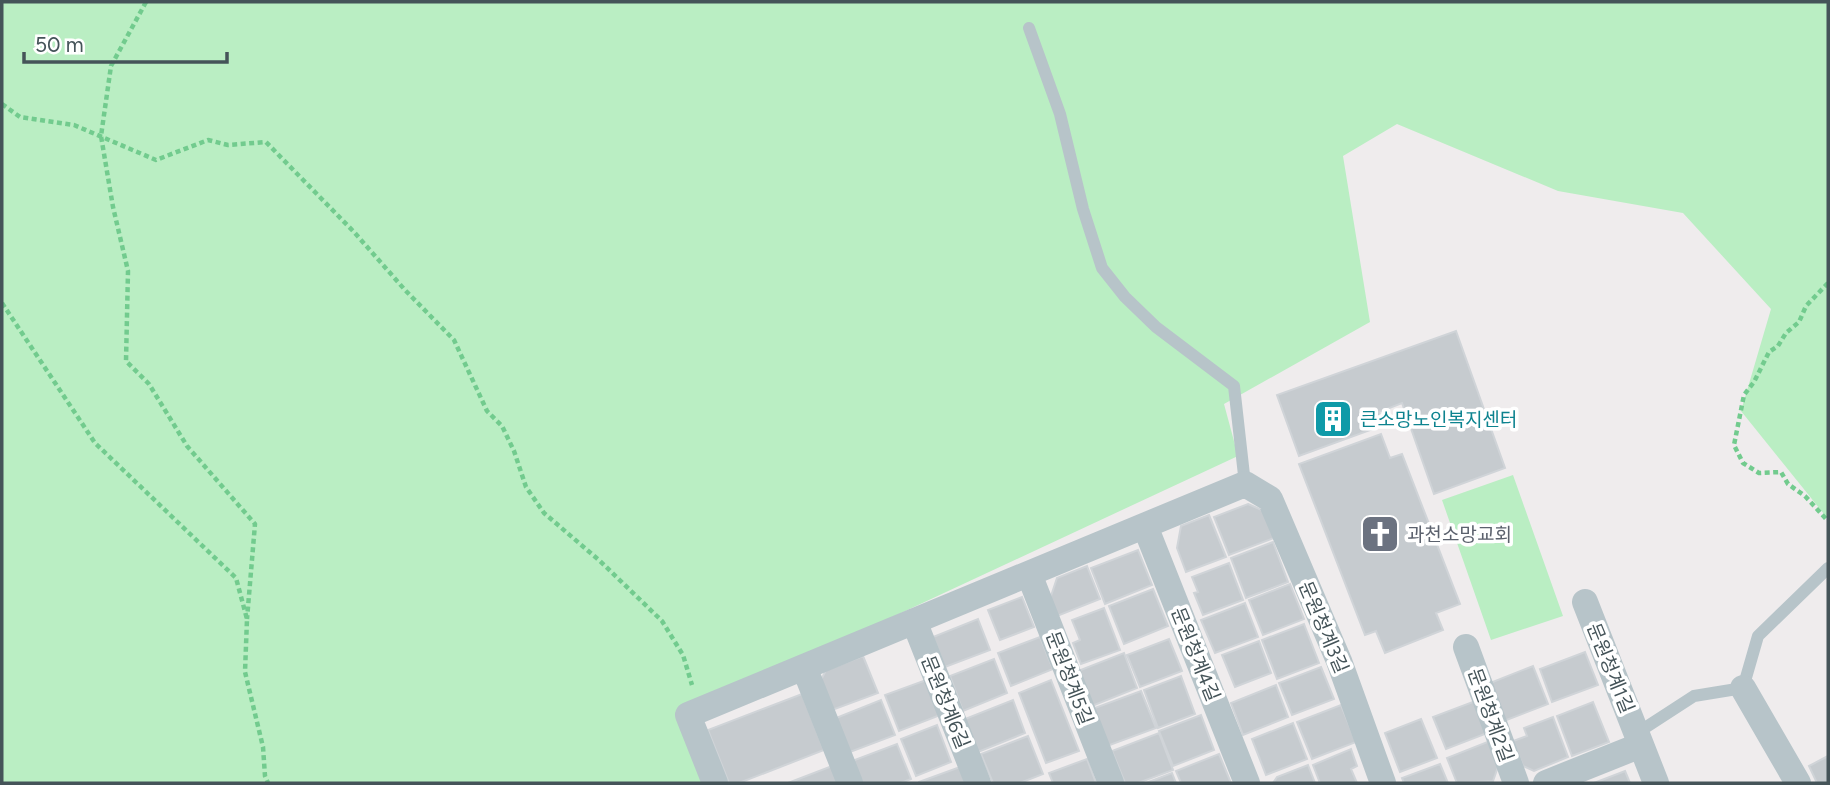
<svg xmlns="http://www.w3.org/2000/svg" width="1830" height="785" font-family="Figtree,'Noto Sans KR',sans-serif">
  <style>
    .green { fill: #baeec3 }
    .building { fill: #c6cbcf; stroke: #d0d4d8; stroke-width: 2 }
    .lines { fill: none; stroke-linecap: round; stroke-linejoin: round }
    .path { stroke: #72cb8e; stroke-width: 4.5; stroke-dasharray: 5 3.5; stroke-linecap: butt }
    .lane { stroke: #b7c4c9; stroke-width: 12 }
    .street { stroke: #b7c4c9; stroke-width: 26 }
    .labels { text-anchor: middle; stroke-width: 7; stroke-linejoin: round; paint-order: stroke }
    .culture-label { font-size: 19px; fill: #0d838f; stroke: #fff; text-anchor: start }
    .worship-label { font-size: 19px; fill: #5b616d; stroke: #fff; text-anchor: start }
    .street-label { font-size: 19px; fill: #455459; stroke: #fff }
  </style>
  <rect width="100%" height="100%" fill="#efeced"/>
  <path class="green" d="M2 2H1828V519L1741 411 1771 309 1683 213 1558 191 1397 124 1343 156 1370 322 1224 404 1238 456 684 714 711 783H2Z
    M1513 475 1563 616 1491 640 1442 500Z"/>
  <path class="building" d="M1456 331 1505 468 1434 494 1402 403 1379 412 1384 425 1299 456 1277 395Z
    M1381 434 1390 458 1402 454 1460 604 1436 613 1443 630 1385 653 1376 631 1365 635 1299 464Z
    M1248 504 1264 511 1274 538 1229 555 1214 517Z
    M1209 515 1226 557 1186 572 1177 548 1181 526Z
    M1273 542 1288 582 1246 598 1231 558Z
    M1138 550 1152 585 1105 604 1091 568Z
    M1229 563 1243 600 1203 615 1194 593 1198 592 1192 577Z
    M1087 566 1100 599 1057 616 1050 599 1057 578Z
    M1290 584 1304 619 1263 635 1249 600Z
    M1153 589 1168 626 1124 644 1109 606Z
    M1022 597 1034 627 1000 640 988 610Z
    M1245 603 1258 637 1215 653 1201 620Z
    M1104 608 1120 650 1081 664 1073 643 1080 640 1072 620Z
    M978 619 990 650 945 667 933 637Z
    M1304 624 1319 663 1277 679 1262 640Z
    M1040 637 1053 669 1011 686 998 653Z
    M1169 639 1182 671 1140 687 1127 655Z
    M1259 641 1271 673 1235 687 1222 655Z
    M1585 652 1598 685 1552 702 1540 669Z
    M1124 653 1137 688 1092 706 1078 671Z
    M863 656 878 693 832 710 820 682 826 670Z
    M994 659 1007 693 963 711 950 676Z
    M1533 666 1548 704 1504 721 1490 683Z
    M1321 667 1334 699 1292 715 1279 683Z
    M1181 676 1195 714 1158 728 1144 690Z
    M929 679 943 714 899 731 885 695Z
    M1051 680 1079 751 1046 763 1019 693Z
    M1276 685 1288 717 1243 735 1231 703Z
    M1141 691 1156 728 1107 746 1092 709Z
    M802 694 824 750 739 783H729L708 730Z
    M881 700 895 735 850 752 836 718Z
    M1013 700 1025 733 978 752 965 719Z
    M1478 700 1490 732 1446 749 1433 717Z
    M1593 702 1609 742 1572 756 1557 716Z
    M1341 705 1356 742 1312 759 1297 722Z
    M1201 715 1214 750 1173 766 1159 731Z
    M1553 717 1568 757 1534 771 1523 766 1513 741 1527 736 1524 728Z
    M1421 719 1437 758 1400 772 1385 733Z
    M1293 723 1307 759 1266 775 1252 739Z
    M937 725 951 762 916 776 901 739Z
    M1159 733 1173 770 1138 783H1125L1112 751Z
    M1028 736 1043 774 1020 783H993L981 754Z
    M1490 741 1499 764 1493 781 1457 783 1447 758Z
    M897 744 911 779 901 783H861L852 761Z
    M1351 749 1357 766 1351 769 1357 783H1320L1313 765Z
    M1219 754 1231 783H1181L1176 771Z
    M1828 756V783H1817L1809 766Z
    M1087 759 1096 783H1053L1049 773Z
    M1440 764 1448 783H1404L1402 778Z
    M1308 765 1315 783H1273L1277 777Z
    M832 766 838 783H788Z
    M960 767 966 783H919V782Z
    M1625 771 1630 783H1594Z
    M1172 773 1176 783H1146Z"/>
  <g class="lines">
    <path class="path" d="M146 2 111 66 101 136 113 207 128 271 126 361 149 384 187 446 255 524 247 619
      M2 104 20 117 74 125 156 160 208 140 228 145 266 142 354 232 405 290 454 340 487 411 502 426 514 451 526 487 544 513 600 561 662 621 683 655 692 685
      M1828 283 1806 306 1799 322 1786 333 1778 346 1769 352 1754 382 1744 395 1734 445 1743 463 1759 473 1781 472 1788 484 1805 496 1828 521
      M2 303 95 443 236 578 247 619 245 672 263 747 265 776 268 783"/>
    <path class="lane" d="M1029 28 1060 114 1083 209 1102 268 1125 297 1156 327 1234 386 1245 484
      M1637 733 1694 696 1743 688 1758 636 1828 568"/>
    <path class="street" d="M1145 526 1247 783
      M1029 574 1111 783
      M1585 602 1656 783
      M914 621 978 783
      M1466 647 1516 783
      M804 667 850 783
      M1743 688 1798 783
      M715 783 688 715 1245 484 1270 499 1339 661 1383 783
      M1546 783 1641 745"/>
  </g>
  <defs>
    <symbol id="building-square" viewBox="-11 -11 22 22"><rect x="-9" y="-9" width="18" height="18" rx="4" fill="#0f9aa8" stroke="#fff"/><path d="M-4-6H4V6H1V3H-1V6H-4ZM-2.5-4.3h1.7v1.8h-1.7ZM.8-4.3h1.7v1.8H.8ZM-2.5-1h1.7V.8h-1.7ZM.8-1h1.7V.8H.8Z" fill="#fff"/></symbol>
    <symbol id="church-square" viewBox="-11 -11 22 22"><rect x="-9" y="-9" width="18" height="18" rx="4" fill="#6b7280" stroke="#fff"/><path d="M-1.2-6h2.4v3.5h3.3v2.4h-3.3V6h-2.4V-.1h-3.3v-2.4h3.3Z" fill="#fff"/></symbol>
  </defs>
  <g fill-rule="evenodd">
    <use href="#building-square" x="1311" y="397" width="44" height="44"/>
    <use href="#church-square" x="1358" y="512" width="44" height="44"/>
  </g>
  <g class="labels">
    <g class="culture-label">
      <text x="1360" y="426">큰소망노인복지센터</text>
    </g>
    <g class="worship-label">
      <text x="1407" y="541">과천소망교회</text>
    </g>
    <g class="street-label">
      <text transform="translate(1324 627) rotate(67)" y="7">문원청계3길</text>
      <text transform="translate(1196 654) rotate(68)" y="7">문원청계4길</text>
      <text transform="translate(1611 668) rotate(68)" y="7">문원청계1길</text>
      <text transform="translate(1070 678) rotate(69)" y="7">문원청계5길</text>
      <text transform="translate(946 702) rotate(68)" y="7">문원청계6길</text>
      <text transform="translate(1491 715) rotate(70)" y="7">문원청계2길</text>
    </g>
  </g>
  <rect width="1830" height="785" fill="none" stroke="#455459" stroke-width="7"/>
  <path d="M24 52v10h203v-10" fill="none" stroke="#455459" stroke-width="3.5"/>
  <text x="35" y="52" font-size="21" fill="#455459" stroke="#ffffff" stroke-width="5" paint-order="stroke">50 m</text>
</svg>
